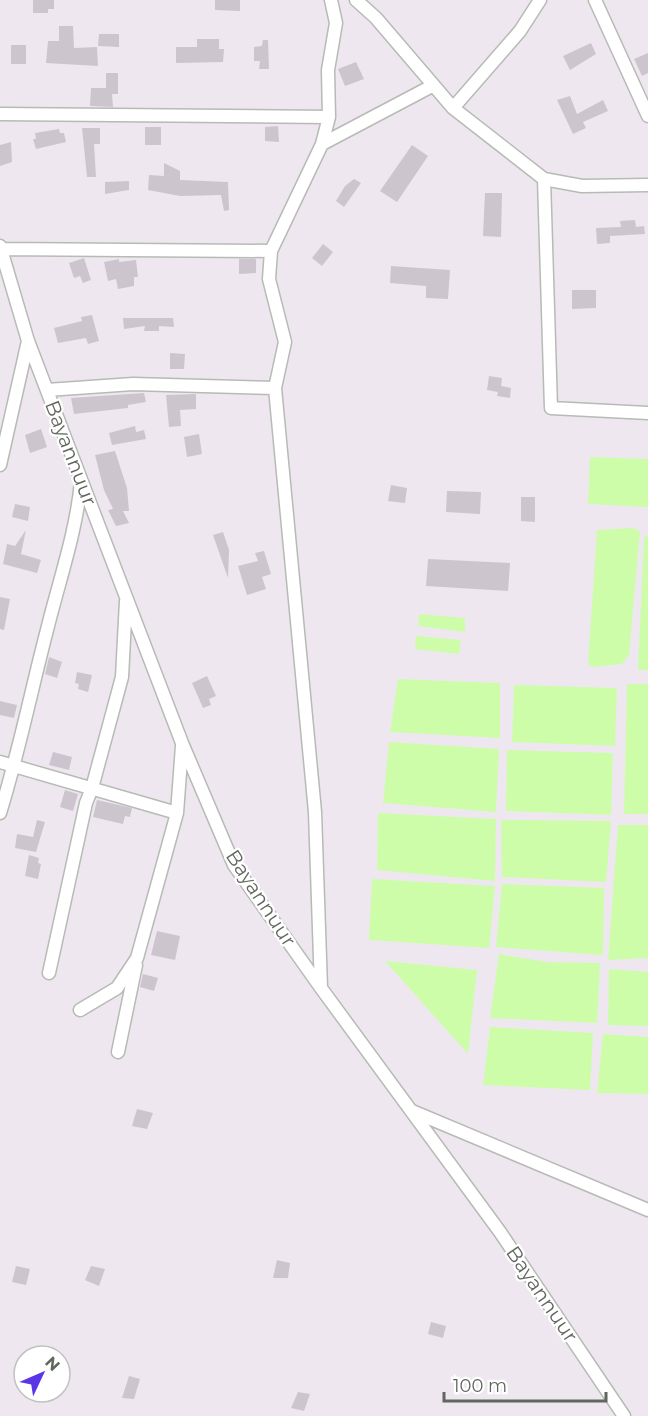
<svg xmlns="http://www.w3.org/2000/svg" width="648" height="1416" font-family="Montserrat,sans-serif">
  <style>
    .water { fill: #cefdaa }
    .building { fill: #ccc5ce }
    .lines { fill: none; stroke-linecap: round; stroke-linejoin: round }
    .minor-casing { stroke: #b6bbb4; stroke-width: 15 }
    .minor { stroke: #fff; stroke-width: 12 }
    .labels { text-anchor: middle; stroke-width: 4.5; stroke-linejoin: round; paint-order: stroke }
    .street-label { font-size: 20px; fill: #61675e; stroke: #fff }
  </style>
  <rect width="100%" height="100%" fill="#efe7f0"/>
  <path class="water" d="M590 457 648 459V507L588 504Z
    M632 528 640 531 629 655 622 664 594 667 588 664 597 530Z
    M648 535V670H638L644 538Z
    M419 614 465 618V632L418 626Z
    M416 636 461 640 459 654 415 649Z
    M398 679 500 683V738L390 732Z
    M627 684H648V814H624Z
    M514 685 617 688 615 746 512 742Z
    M389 742 499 749 496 812 383 803Z
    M507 750 613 753 611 815 506 811Z
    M378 813 496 819 495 881 377 870Z
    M501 820 611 821 606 882 502 877Z
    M618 825H648V958L608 960Z
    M372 879 495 886 489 948 369 940Z
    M502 884 604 888 603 955 496 947Z
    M499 954 547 962 600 963 597 1023 490 1018Z
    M385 961 477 970 468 1054Z
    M609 969 648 972V1026L608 1025Z
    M490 1027 593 1033 590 1090 483 1085Z
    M603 1034 648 1037V1094L597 1093Z"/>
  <path class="building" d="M33 0H54V9H48V13H33Z
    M215 0H240V11L215 10Z
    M59 26H73L74 48 97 47 98 66 46 63 48 41H59Z
    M99 34H119V47L98 46Z
    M197 39H219V49H224L223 62 176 63V47H197Z
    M263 40H268L269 69H259L260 61H254V47L262 46Z
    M591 43 596 54 570 70 563 56Z
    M11 45H26V64H11Z
    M648 53V73L642 76 634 59Z
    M356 62 364 79 345 86 338 69Z
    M106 73H118V94H112L113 107 90 106 91 88H106Z
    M570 96 577 114 603 100 608 111 583 122 586 128 573 134 557 100Z
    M278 126 279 142 265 141V127Z
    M145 127H161V145H145Z
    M82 128H100V144H94L96 177H87Z
    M59 129 60 133H64L66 142 36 149 33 139H36L35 133Z
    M11 142 12 162 0 166V145Z
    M412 145 428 156 397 202 380 191Z
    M164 163 180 171V180L228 182 229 210 224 211 221 195 180 196 148 190 149 175 164 176Z
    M354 179 361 183 344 207 336 201 345 186Z
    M129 181V190L105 194V182Z
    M485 193H502L501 237 483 236Z
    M635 220 636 227 644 226 645 234 610 236V243L597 244 596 228 621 227 620 221Z
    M323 244 333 252 322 266 312 258Z
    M84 258 91 280 83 283 80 276 74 278 69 263Z
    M119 259V262L136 260 138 277H134V286L118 289 116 279 108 281 104 262Z
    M239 259H256V273L239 274Z
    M391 266 450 270 448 299 426 298V286L390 283Z
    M572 290H596V308L572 309Z
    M92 315 99 341 88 344 86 338 58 343 54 328 82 321 81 317Z
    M123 318H173L174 327 159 326V331H144L145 326 124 329Z
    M170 353 185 354 184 369H170Z
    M489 376 502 378 501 386 511 388 510 398 497 396 498 392 487 390Z
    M144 393 146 402 128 405V408L74 414 71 398Z
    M196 394V409L180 410 181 426 169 427 166 395Z
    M135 426 136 432 144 430 146 439 112 445 109 433Z
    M41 429 47 447 30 453 25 435Z
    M199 434 202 454 187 457 184 437Z
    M115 451 127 488 129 511H123L129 523 116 526 108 510 113 509 104 490 95 455Z
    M391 485 407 488 405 503 388 501Z
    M447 491 481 492 480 514 446 512Z
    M521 497H535V522L521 521Z
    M15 504 30 507 28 521 12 517Z
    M26 530 21 554 41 560 37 573 3 564 7 544 15 546Z
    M223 532 229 550 228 578 213 535Z
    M264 551 271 574 262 577 266 589 247 595 238 566 258 561 255 553Z
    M428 559 510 563 508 591 426 586Z
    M0 597 10 599 4 630 0 629Z
    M49 657 62 662 57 678 45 674Z
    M77 672 92 675 88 692 78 689 79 684 75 683Z
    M207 676 216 696 209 699 211 705 203 708 192 683Z
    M0 701 17 705 14 718 0 715Z
    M53 752 72 757 69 770 49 765Z
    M65 790 78 794 73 811 60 807Z
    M97 800 132 808 130 817 125 816 123 824 93 817Z
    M37 820 45 822 36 852 15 848 17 834 33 837Z
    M29 855 39 858 38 863 41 864 38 879 25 876Z
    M157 931 180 936 175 960 151 955Z
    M143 974 158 978 154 991 140 987Z
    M137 1109 153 1113 147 1129 132 1126Z
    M277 1260 290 1263 288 1278H273Z
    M16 1266 30 1269 26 1285 12 1282Z
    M91 1266 105 1269 99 1286 85 1280Z
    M431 1322 446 1326 443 1338 428 1334Z
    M129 1376 140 1379 134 1399 122 1398Z
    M298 1392 310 1394 304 1411 291 1408Z"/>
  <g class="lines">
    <defs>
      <path id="minor" d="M356 0 376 18 453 108 544 179 551 408 648 413
        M595 0 648 116
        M453 108 520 31 540 0
        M0 114 329 117
        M322 144 432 86
        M544 179 582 186 648 185
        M0 246 28 341 182 743 234 865 321 988 500 1232 624 1416
        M1 249 271 251
        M47 390 133 384 275 388
        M0 465 28 341
        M0 762 177 813 182 746
        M0 813C19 752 31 691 47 630 59 581 76 533 81 482
        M49 973 86 803 92 788 122 677 126 601
        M321 988 315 812 275 388 285 342 269 279 271 251 322 144 329 117 328 70 336 23 331 0
        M80 1010 117 988 137 958 177 813
        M118 1052 136 965
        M412 1111 648 1210"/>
    </defs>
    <use href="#minor" class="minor-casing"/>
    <use href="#minor" class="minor"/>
  </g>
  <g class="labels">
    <g class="street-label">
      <text transform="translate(71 453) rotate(69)" y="7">Bayannuur</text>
      <text transform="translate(261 898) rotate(57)" y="7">Bayannuur</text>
      <text transform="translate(542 1294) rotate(56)" y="7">Bayannuur</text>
    </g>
  </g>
  <g transform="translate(42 1374) rotate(46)"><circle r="28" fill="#ffffff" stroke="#c0c2bf" stroke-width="1.5"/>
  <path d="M0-4.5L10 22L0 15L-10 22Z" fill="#5b36e7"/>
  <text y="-9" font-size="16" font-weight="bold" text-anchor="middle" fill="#61675e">N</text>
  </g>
  <path d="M444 1392v9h162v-9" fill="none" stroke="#61675e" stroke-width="3"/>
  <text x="453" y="1392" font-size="18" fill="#61675e" stroke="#ffffff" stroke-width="4.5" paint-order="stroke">100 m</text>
</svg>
